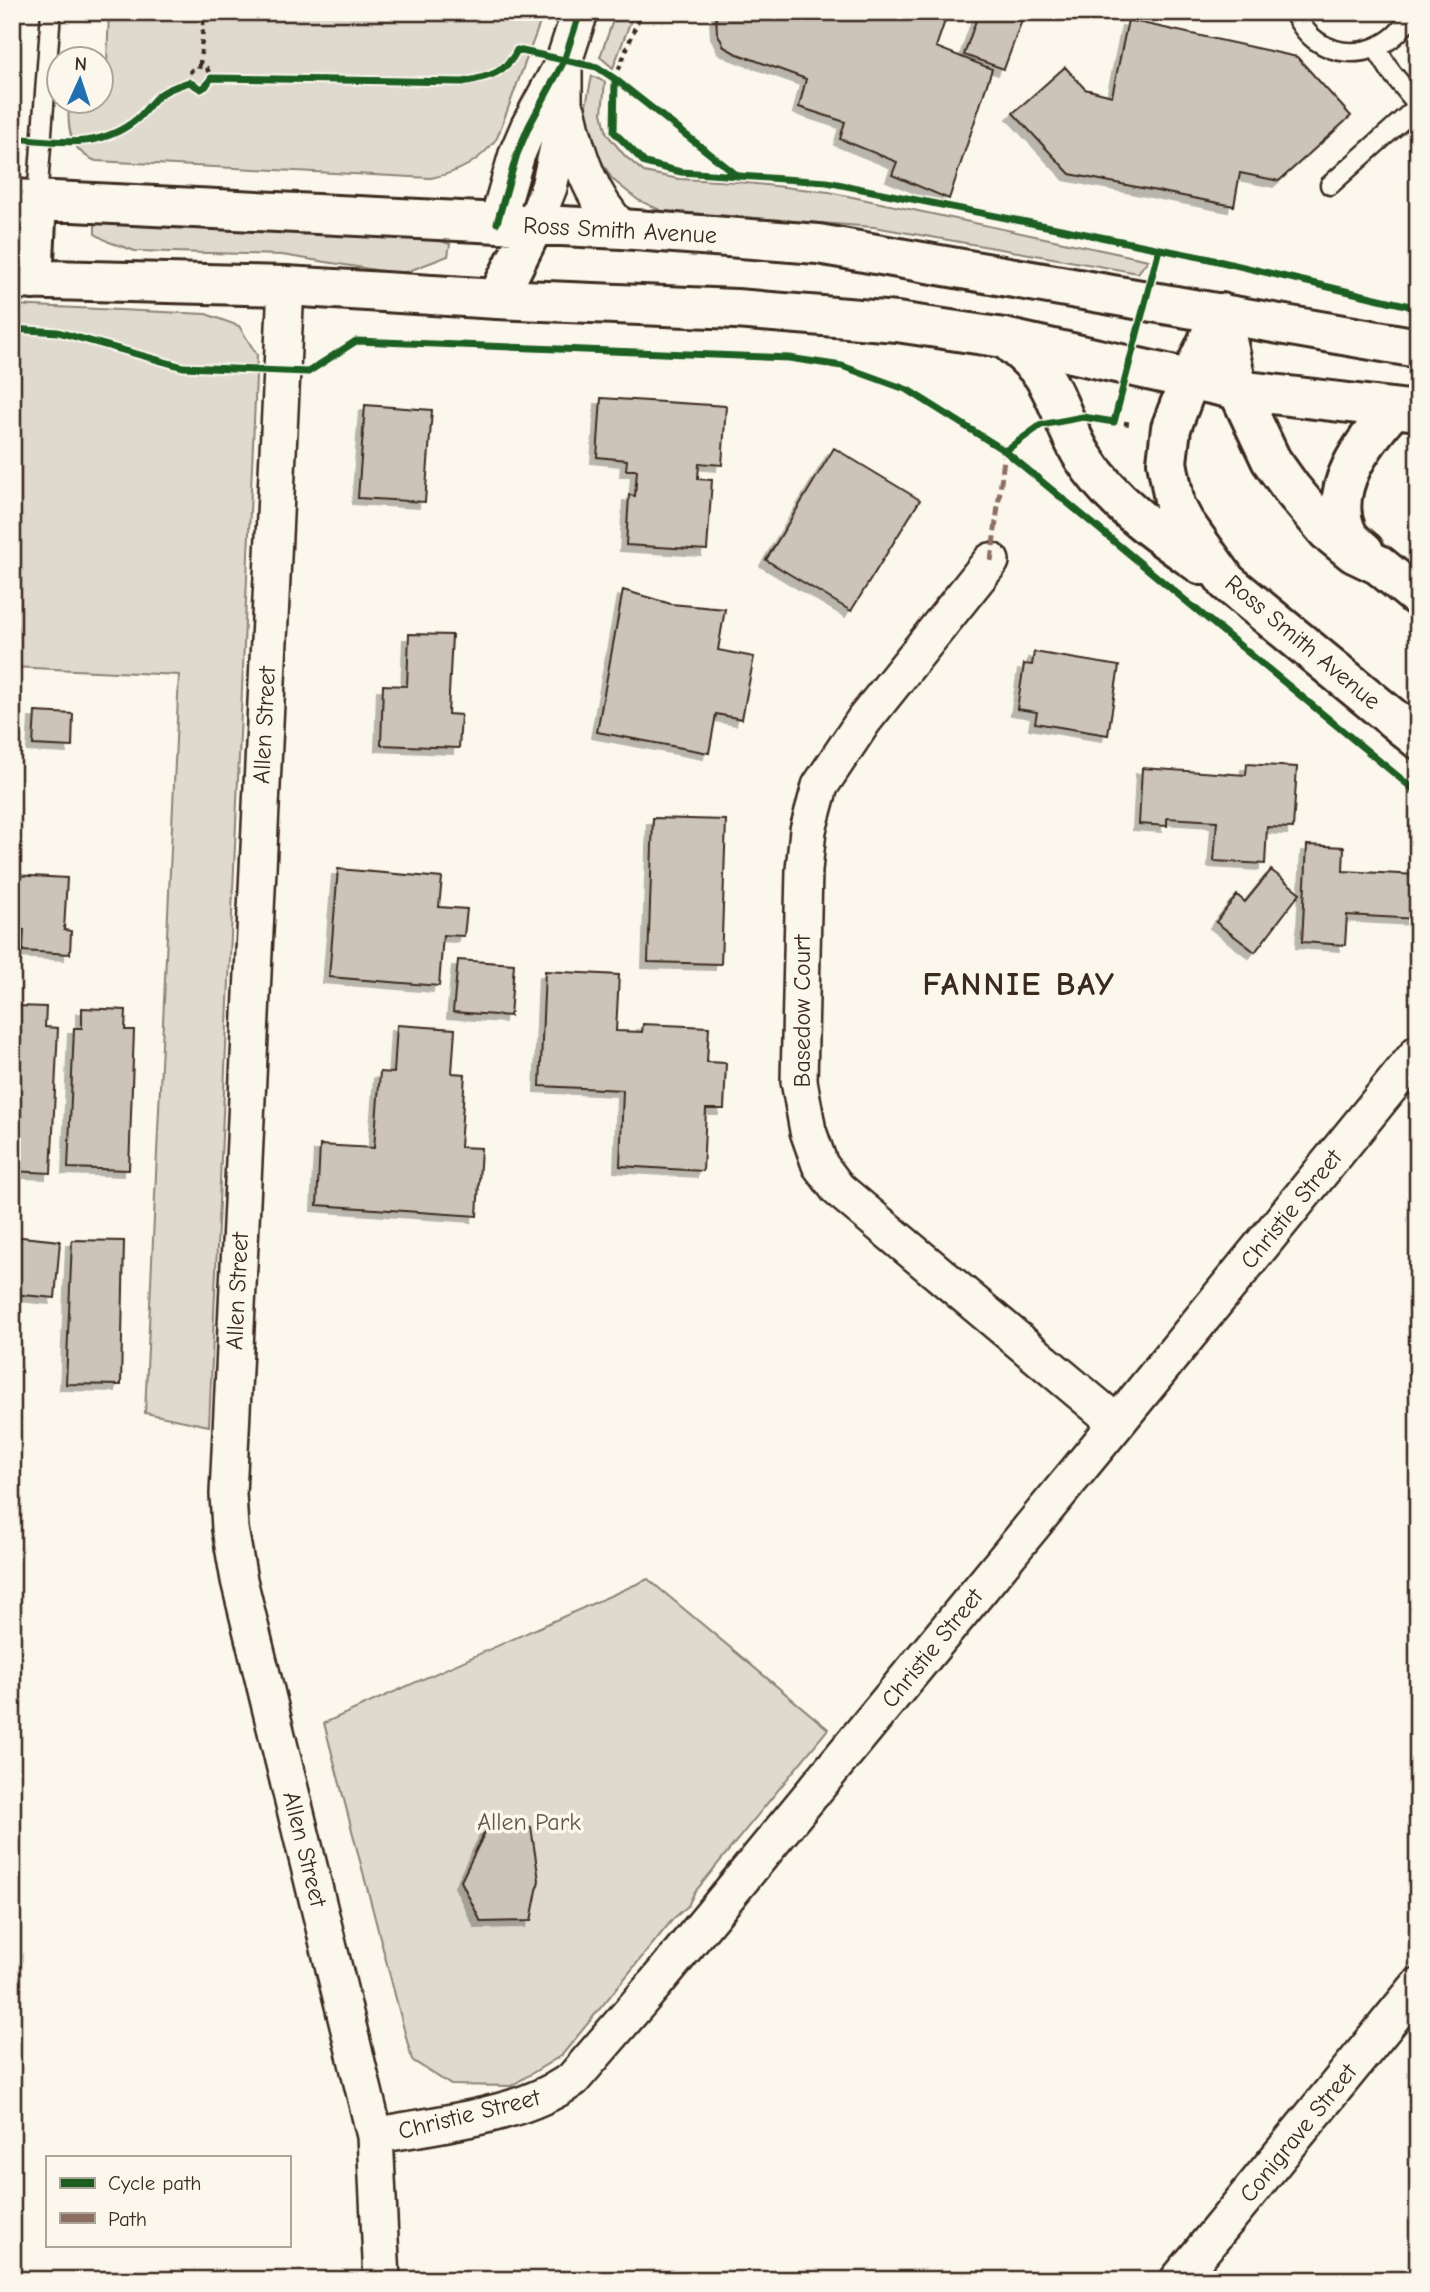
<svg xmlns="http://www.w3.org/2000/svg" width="1430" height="2292" font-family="'Comic Neue',sans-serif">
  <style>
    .green { fill: #dfd9ce; stroke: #8d8276; stroke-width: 2 }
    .building { fill: #ccc4b9; stroke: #3b2a1e; stroke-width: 2; filter: url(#shadow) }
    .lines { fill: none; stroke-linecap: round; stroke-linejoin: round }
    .lane-casing { stroke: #3b2a1e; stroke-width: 23 }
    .street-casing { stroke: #3b2a1e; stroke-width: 40 }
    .secondary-casing { stroke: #3b2a1e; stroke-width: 44 }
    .path { stroke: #3b2a1e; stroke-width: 4.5; stroke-dasharray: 5 5; stroke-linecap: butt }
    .lane { stroke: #fbf7ec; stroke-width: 18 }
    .street { stroke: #fbf7ec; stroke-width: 35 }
    .secondary { stroke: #fbf7ec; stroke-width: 38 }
    .quiet { stroke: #8d6e63; stroke-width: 5; stroke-dasharray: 10 5; stroke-linecap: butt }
    .cycleway-casing { stroke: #fbf7ec; stroke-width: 11 }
    .cycleway { stroke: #1b5e20; stroke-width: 7 }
    .labels { text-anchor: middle; stroke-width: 7; stroke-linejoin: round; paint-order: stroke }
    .street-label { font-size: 24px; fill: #3b2a1e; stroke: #fbf7ec }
    .park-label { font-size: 24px; fill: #64564a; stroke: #fbf7ec }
    .district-label { font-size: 32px; font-weight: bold; letter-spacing: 2px; fill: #3b2a1e; stroke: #fbf7ec }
  </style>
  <defs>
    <filter id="shadow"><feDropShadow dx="-6" dy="6" stdDeviation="0" flood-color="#0004"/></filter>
  </defs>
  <rect width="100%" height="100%" fill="#fbf7ec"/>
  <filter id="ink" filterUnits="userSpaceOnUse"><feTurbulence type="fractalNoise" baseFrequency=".0143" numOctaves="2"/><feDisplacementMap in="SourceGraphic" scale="14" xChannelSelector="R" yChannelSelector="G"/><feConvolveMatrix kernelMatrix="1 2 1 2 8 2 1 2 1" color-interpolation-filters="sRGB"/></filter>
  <g filter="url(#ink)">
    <path class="green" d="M109 12H544L497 138C479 162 460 172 431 178L96 161C69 151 67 127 69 102H102V89H106Z
      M616 12H634L613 68 600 57Z
      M592 76 605 82 602 113 607 134 625 156 644 172 679 179 738 182 829 192 1148 260 1138 273 874 227 662 211 638 200 612 179 593 147 585 110Z
      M95 221 432 238 450 244 448 256 401 274 282 255 135 251 109 242 95 234Z
      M12 305 206 314 239 326 257 355 209 1426 145 1413 179 675 12 667Z
      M648 1579 828 1729 694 1893 688 1906 673 1919 562 2055 511 2086 451 2085 412 2060 324 1723Z"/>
    <path class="building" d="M718 12H948L936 47 992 69 949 199 892 175 897 162 840 139 845 122 799 107 806 79 735 53 724 47 717 32 716 15Z
      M979 12H1025L1004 69 964 55Z
      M1128 20 1297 57 1351 116 1279 181 1240 173 1234 206 1070 174 1013 113 1065 67 1085 89 1112 96Z
      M601 398 726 406 722 465 699 463 698 479 712 480 707 550 626 545 629 495 635 496 637 470H626L627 460 597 457Z
      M365 405 432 410 425 502 358 498Z
      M834 448 920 500 851 611 766 560Z
      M623 590 671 604 725 609 718 650 754 657 742 719 716 714 709 753 597 732Z
      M409 634 452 635 448 714 461 715 459 748 381 745 383 685 407 686Z
      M1034 652 1119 666 1108 735 1035 723 1037 712 1017 709 1024 664 1032 665Z
      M35 712 73 714 72 747 33 745Z
      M1247 764 1297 767 1293 828 1267 827 1265 864 1214 861 1217 821 1167 818V826L1139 824 1142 768 1246 775Z
      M653 818 726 820 721 964 648 962Z
      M1307 845 1344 847 1343 871 1418 875V919L1347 915 1345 945 1302 942Z
      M338 869 442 878 439 907 467 909 464 936 443 935 439 986 329 977Z
      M1271 870 1300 893 1255 952 1216 922 1237 895 1245 902Z
      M12 875 67 878 64 930 71 931 70 954 23 951 24 930 12 929Z
      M458 960 514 964 510 1016 453 1012Z
      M545 971 619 975 616 1031 642 1032 643 1024 709 1027 707 1062 726 1063 724 1109H706L703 1171 620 1166 623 1090 540 1086Z
      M18 1006 46 1007 45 1027 58 1028 51 1173 12 1171V1027H17Z
      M82 1008 126 1010 125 1030H134L129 1170 68 1168 74 1028H82Z
      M397 1025 455 1029 452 1073 465 1074 460 1147 481 1148 477 1216 317 1205 320 1145 374 1148 380 1072 394 1073Z
      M12 1236 60 1241 55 1298 12 1294Z
      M72 1240 124 1241 121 1385 66 1384Z
      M511 1826 531 1827 539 1880 531 1921 481 1922 461 1881 486 1830Z"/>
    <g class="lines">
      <defs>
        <path id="lane" d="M1293 12C1300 24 1307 35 1318 42 1352 64 1396 48 1412 12
          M1376 48 1391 72 1418 105
          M1330 185 1418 106
          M37 200 51 12"/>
        <path id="street" d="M568 113C577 155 591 198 622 229
          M497 223 517 154 529 126 564 61 580 12
          M534 225 549 187 564 121V64
          M286 286 228 1494 230 1529 239 1580 375 2136 382 2280
          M991 561 864 720 820 786 808 830 804 870 799 1081 808 1131 820 1165 838 1189 1117 1423
          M375 2136C439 2123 520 2117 573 2079L655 1984 1117 1423 1418 1053
          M1178 2280 1418 1986"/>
        <path id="secondary" d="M12 199 622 229 818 244 1418 348
          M12 279 286 286 497 299 736 309 897 322 1004 338 1238 390 1418 411
          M33 280 37 200
          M497 299 534 225
          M1221 313 1189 381 1171 428 1167 462 1175 505 1184 522 1227 582 1418 739
          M1221 313 1238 390 1271 460 1291 488 1327 531 1354 553 1379 565 1418 597
          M1005 338C1017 349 1033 361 1043 375 1060 401 1067 432 1083 457 1113 504 1158 534 1202 565
          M1364 551C1358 546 1349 539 1346 531 1328 487 1365 441 1392 410"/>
      </defs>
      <use href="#lane" class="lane-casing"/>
      <use href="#street" class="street-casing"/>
      <use href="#secondary" class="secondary-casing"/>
      <path class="path" d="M200 65 204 12
        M615 79 641 12
        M189 82 188 74 196 66 207 68 211 78
        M1114 422 1132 424"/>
      <use href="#lane" class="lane"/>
      <use href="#street" class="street"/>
      <use href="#secondary" class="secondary"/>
      <path class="quiet" d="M991 561 1005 451"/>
      <defs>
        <path id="cycleway" d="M615 79 738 176
          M12 138C58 141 98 151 137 119 144 113 149 105 155 99 164 90 177 86 189 82L201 89 206 86 211 78 463 82C487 77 506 74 517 50L597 67 615 79 614 132 645 163 681 172 827 182 1205 258 1418 308
          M497 223 517 154 529 126 564 61 580 12
          M12 329 58 332 183 367 308 372 356 341 789 358 842 366 908 390 1005 451 1418 793
          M1005 451 1041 425 1083 417 1114 422 1159 249"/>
      </defs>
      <use href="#cycleway" class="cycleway-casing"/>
      <use href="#cycleway" class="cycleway"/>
    </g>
  </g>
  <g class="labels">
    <g class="street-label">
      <text transform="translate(620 230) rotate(3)" y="8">Ross Smith Avenue</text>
      <text transform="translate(1303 642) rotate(40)" y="8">Ross Smith Avenue</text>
      <text transform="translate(264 725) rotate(-87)" y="8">Allen Street</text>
      <text transform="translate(802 1011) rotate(-90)" y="8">Basedow Court</text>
      <text transform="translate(1291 1209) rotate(-51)" y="8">Christie Street</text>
      <text transform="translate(237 1291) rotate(-87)" y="8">Allen Street</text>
      <text transform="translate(932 1648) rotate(-51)" y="8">Christie Street</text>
      <text transform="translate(305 1849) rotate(76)" y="8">Allen Street</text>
      <text transform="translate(469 2114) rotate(-14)" y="8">Christie Street</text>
      <text transform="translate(1298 2133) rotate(-51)" y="8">Conigrave Street</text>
    </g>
    <g class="park-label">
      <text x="529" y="1830">Allen Park</text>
    </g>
    <g class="district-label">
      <text x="1019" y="995">FANNIE BAY</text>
    </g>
  </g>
  <rect width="1430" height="2292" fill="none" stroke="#fbf7ec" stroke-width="42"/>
  <rect x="21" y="21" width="1388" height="2250" fill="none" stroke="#3b2a1e" stroke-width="2.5" filter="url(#ink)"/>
  <rect x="46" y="2156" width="245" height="91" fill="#fbf7ec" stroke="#aea59a" stroke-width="2"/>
  <rect x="60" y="2178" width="35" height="10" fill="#1b5e20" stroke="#aea59a" stroke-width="2"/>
  <text x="108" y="2190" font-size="21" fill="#3b2a1e">Cycle path</text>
  <rect x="60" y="2213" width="35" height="10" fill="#8d6e63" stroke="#aea59a" stroke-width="2"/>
  <text x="108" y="2226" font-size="21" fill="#3b2a1e">Path</text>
  <g transform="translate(80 80) rotate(3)"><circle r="33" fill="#fbf7ec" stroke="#aea59a" stroke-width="2"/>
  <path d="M0-5L12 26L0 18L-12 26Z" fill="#1f6fb2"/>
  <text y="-10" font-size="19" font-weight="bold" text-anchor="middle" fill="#3b2a1e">N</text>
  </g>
</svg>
